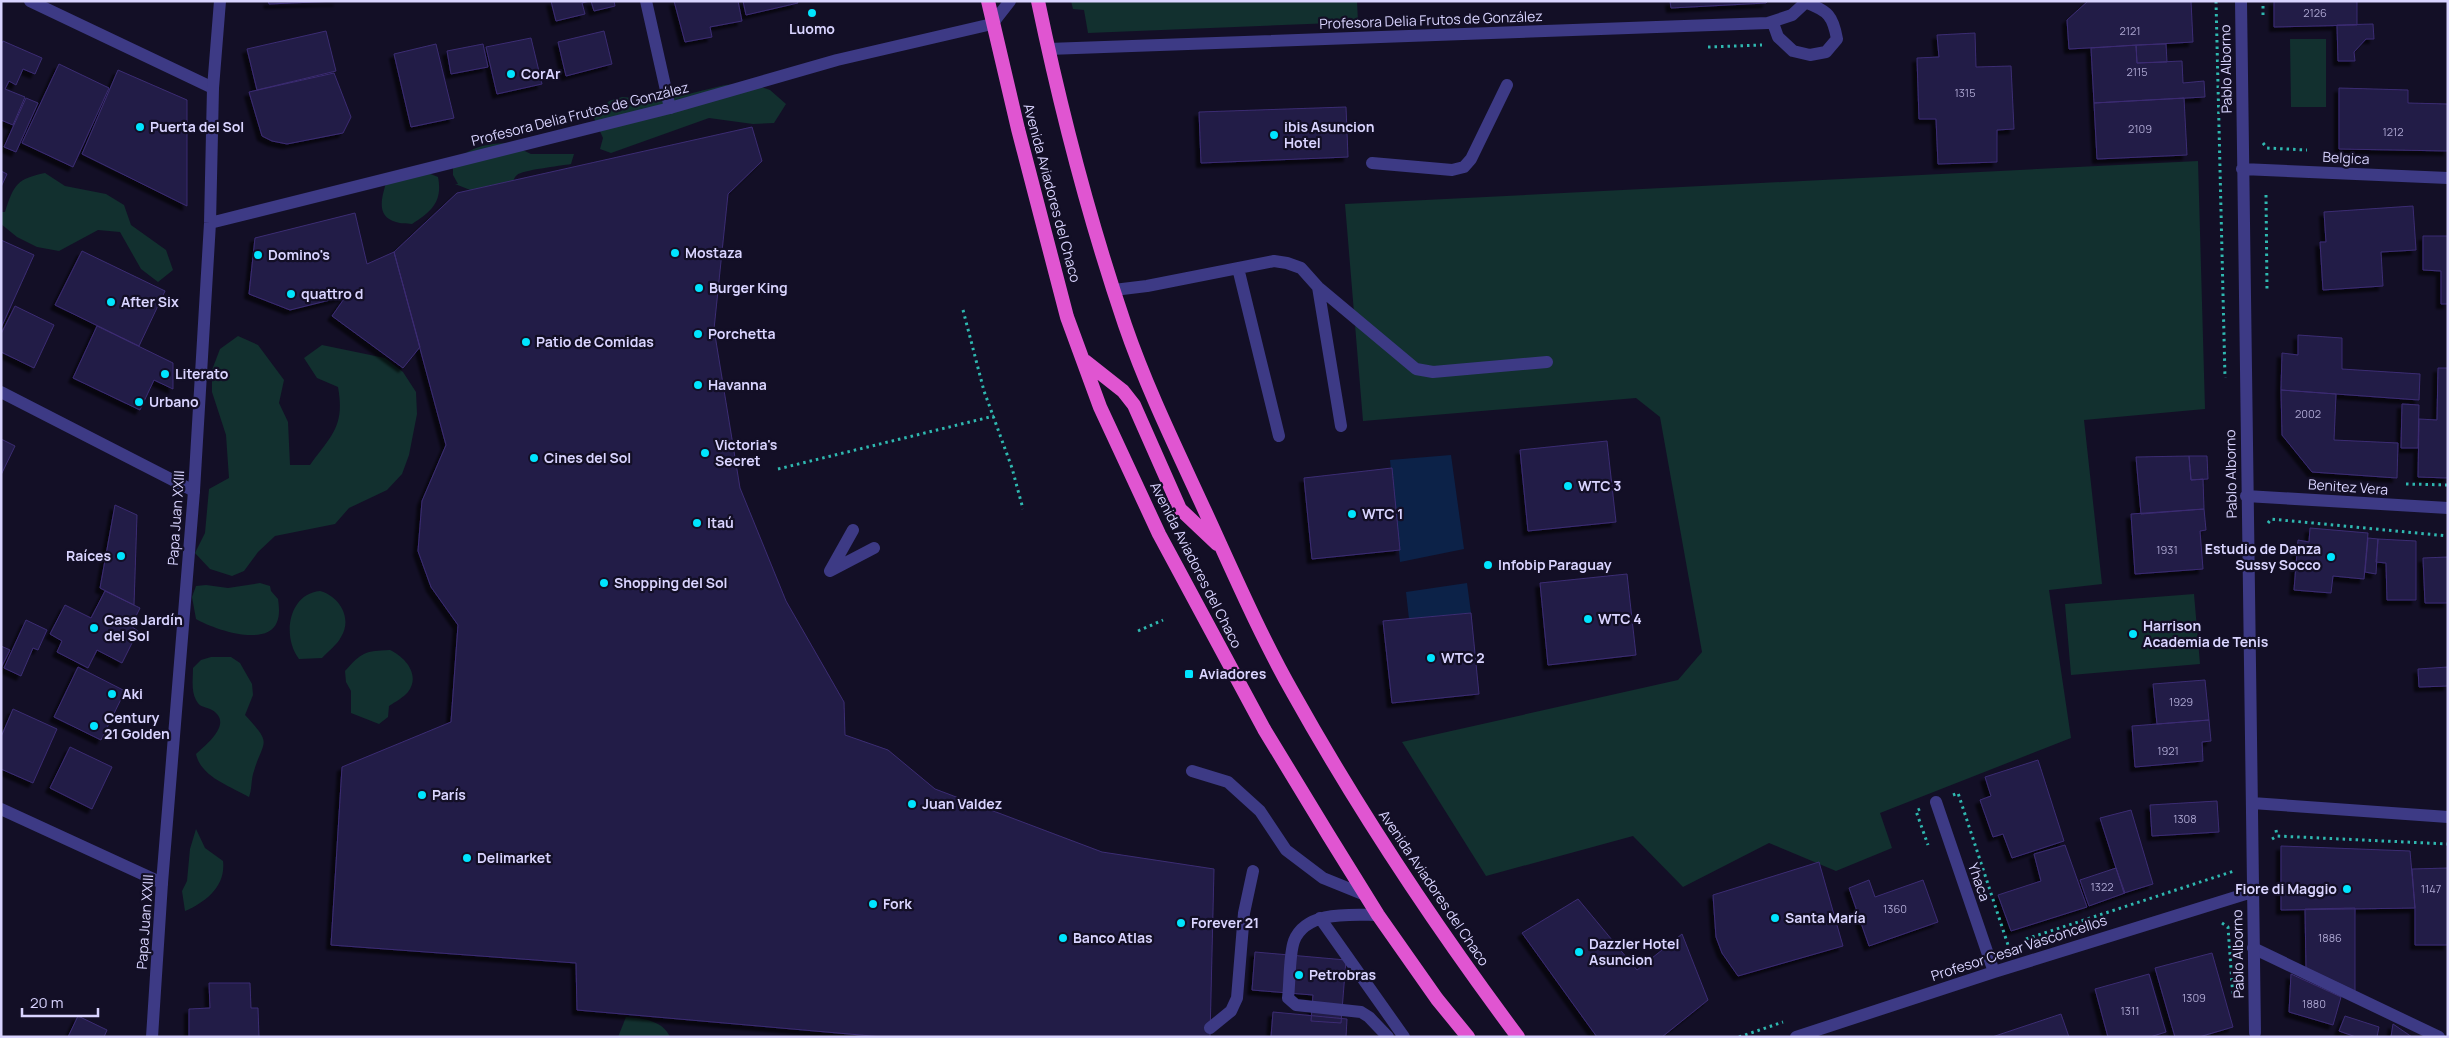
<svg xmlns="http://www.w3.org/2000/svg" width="2449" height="1038" font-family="Manrope,sans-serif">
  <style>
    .green { fill: #12302f }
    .water { fill: #0c2248 }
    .building { fill: #241b47; stroke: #3b2d73; filter: url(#shadow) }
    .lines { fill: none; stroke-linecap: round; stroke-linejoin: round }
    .path { stroke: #2fb8b0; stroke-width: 3; stroke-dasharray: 2.5 4; stroke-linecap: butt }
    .service { stroke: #3d3a85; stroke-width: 12 }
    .minor { stroke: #3d3a85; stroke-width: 12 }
    .tertiary { stroke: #3d3a85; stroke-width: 12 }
    .trunk { stroke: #e055d1; stroke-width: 14 }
    .poi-dot { fill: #00e5ff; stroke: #130f26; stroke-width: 2 }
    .labels { text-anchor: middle; stroke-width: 4.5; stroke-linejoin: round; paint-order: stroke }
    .number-label { font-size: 11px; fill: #aca6d1 }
    .street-label { font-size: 14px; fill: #d9d4ff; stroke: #130f26 }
    .poi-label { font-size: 14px; font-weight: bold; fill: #d9d4ff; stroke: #130f26; text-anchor: start }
  </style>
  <defs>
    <filter id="shadow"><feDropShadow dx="-4.5" dy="4.5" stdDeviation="1" flood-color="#0009"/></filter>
  </defs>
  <rect width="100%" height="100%" fill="#130f26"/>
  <path class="green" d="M1071 1H1357L1358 22 1088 33 1084 10 1073 9Z
    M2290 39H2326V107H2291Z
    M749 83 770 90 786 104 774 123 753 124 709 118 611 153 600 149 603 138 594 118 609 101 622 97 664 100 725 85Z
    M508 143 531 154H574L571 164C560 166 522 170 517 175 514 177 513 182 512 186L478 193 455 184H458L453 175V164C469 147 484 144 508 143Z
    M2198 161 2205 409 2084 420 2102 584 2049 590 2071 738 1880 813 1892 848 1836 871 1769 843 1683 887 1633 836 1486 876 1402 742 1678 680 1702 652 1660 417 1636 398 1363 421 1345 204Z
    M45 173 65 186 106 194 124 205 131 225 166 250 173 270 158 282 141 269 120 232 98 230 59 251 37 247 17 237 1 224V212H5C14 184 17 179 45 173Z
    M428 173 438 177C443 202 431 212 412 224 406 223 401 224 396 222 374 216 383 195 387 179Z
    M238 336 258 345 284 380 279 403 288 422 290 465H310C332 435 345 426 338 387L317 378 304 358 322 345 385 358 403 372 416 392 417 414 409 455 402 474 387 490 349 508 335 524 275 536 258 552 244 571 232 576 210 569 195 553 205 533 209 489 229 478 226 435 212 392V370L220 349Z
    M260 583 270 586 271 591 278 599C279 606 280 615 277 622 267 648 213 629 196 619L192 597 196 586 206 585 228 588Z
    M320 591C339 596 353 618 341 637 337 645 328 651 322 658L299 659C282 637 288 594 320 591Z
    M2194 594 2200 664 2071 675 2065 604Z
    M390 650C405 657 421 675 408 692 404 697 395 702 389 706L388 717 379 724 351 713V691L346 682 345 671C362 652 365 651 390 650Z
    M211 657H231L240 663 252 684 253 695 245 715C274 746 263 739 253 774 251 782 252 789 249 797 230 786 201 777 196 754 206 745 234 723 212 710 205 706 200 708 196 700 191 691 193 678 193 668L201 660Z
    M196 829 205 848 223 861C226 886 206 902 185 911L182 891 187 881 190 849Z
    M626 1017C641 1018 663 1020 670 1037H618Z"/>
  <path class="water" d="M1451 455 1464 549 1400 562 1390 460Z
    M1467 583 1471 613 1409 619 1406 592Z"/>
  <path class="building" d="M268 1H338L269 4Z
    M551 1H590L582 3 585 14 556 21Z
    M591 1H614L615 6 594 11Z
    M674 1H738L742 21 710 27 712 37 685 42Z
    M743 1H797L798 3 746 15Z
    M1670 1H1768L1766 3 1671 8Z
    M2088 1H2191L2193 42 2069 49 2067 20Z
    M2274 1H2357V25L2274 27Z
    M2373 24 2374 39H2366L2354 52 2355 61H2338L2337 25Z
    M326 31 336 71 257 90 247 49Z
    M604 31 612 64 566 76 558 42Z
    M1975 33 1976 67 2011 66 2014 129 1997 130V162L1938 164 1936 119H1919L1917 58 1939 57 1937 35Z
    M531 38 542 84 497 94 486 47Z
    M3 41 42 58 35 74 23 69 16 85 9 81 5 89 25 97 13 125 1 120V45Z
    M436 44 454 118 411 127 394 54Z
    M483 44 488 67 451 74 447 51Z
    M2166 44 2167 62 2137 63 2136 45Z
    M2136 45 2137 63 2182 61 2183 83 2204 81 2205 97 2094 103 2091 48Z
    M59 64 109 88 73 167 22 143Z
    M118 70 187 100V206L82 154Z
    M334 73 351 117 343 133 287 144 272 141 262 136 249 92Z
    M2339 88 2408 90V103L2448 104V151L2339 149Z
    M26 98 38 103 16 152 4 147Z
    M2184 98 2187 155 2097 159 2094 103Z
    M1346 107 1348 157 1201 163 1199 112Z
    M752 127 762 161 728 194 714 329 740 488 786 601 844 702 845 735 888 750 935 789 1102 852 1214 869 1210 1037H883L577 1010 576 963 331 945 342 767 451 722 458 625 431 587 418 551 422 501 446 445 394 252 457 193Z
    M1 171 7 174 1 187Z
    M2413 206 2416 250 2381 252 2383 286 2323 290 2320 242H2326L2324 212Z
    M355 213 367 264 394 252 420 347 403 368 332 316 346 296 290 310 249 294 255 238Z
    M2423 236H2448V304H2441V271L2423 270Z
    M1 240 34 255 1 328Z
    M82 251 165 291 139 346 55 305Z
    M15 306 54 325 34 368 1 352V334Z
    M97 326 173 363V389L154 380 140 410 73 378Z
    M2298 335 2342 338V369L2420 374 2419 400 2281 390 2282 353 2298 355Z
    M2438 368H2448V478L2418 477 2419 419 2437 420Z
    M2281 390 2336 394 2334 440 2398 443 2397 478 2312 472 2282 435Z
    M2402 404 2419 405 2418 448H2401Z
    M1 439 15 446 1 475Z
    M1607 441 1616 522 1528 531 1520 450Z
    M2189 456 2191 480 2203 479 2204 509 2141 514 2136 457Z
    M2189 456H2207L2208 479 2191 480Z
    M1392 468 1400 550 1312 559 1304 478Z
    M115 505 137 515 134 605 100 588Z
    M2204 509 2206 530 2200 531 2203 569 2135 574 2131 514Z
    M2310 528 2368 533 2364 579 2333 576 2331 593 2294 590 2298 540 2309 542Z
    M2368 538 2378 539 2376 574 2365 572Z
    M2378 539 2416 541V600H2387L2386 563 2376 562Z
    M2448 557V603H2425L2423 558Z
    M1627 574 1636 655 1548 665 1540 583Z
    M105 591 140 608 131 626 138 631 122 663 97 650 88 668 57 652 62 641 50 634 65 605 91 618Z
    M1471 613 1479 694 1392 703 1383 621Z
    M26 620 47 630 38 650 33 648 21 676 4 668Z
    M1 646 10 650 1 668Z
    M78 667 125 691 101 740 54 717Z
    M2448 667V686L2419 687 2418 669Z
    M2205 680 2209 720 2157 724 2153 684Z
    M13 709 57 729 33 783 1 769V737Z
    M2209 720 2211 741 2202 742 2203 761 2135 767 2132 726Z
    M70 747 112 767 92 809 50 788Z
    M2038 760 2064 841 2012 858 2003 834 1993 837 1980 800 1991 796 1985 777Z
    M2217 801 2219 832 2152 836 2150 805Z
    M2131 810 2153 884 2124 893 2100 818Z
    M2065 845 2087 907 2011 931 1998 895 2041 881 2034 854Z
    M2281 846 2410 851 2415 908 2281 910Z
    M1819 862 1843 946 1738 976 1722 953 1716 937 1713 895Z
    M2116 868 2125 893 2089 906 2080 880Z
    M2448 868V945H2415V908L2412 869Z
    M1869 880 1875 897 1923 880 1938 922 1869 946 1849 888Z
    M1578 899 1637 970 1682 934 1708 1000 1662 1037H1597L1522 933Z
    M2355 908V991L2306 968 2305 909Z
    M1255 952 1346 960 1341 1023 1311 1021 1313 995 1252 990Z
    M2212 953 2233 1027 2199 1037H2175L2155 968Z
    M2149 974 2166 1032 2150 1037H2108L2095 989Z
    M2291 974 2341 997 2333 1025 2289 1012Z
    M209 983H250L251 1008H258L259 1037H189V1009L210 1008Z
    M1273 1012 1347 1019 1346 1037H1271Z
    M2061 1014 2069 1037H1992Z
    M78 1016 107 1030 104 1037H68Z
    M2345 1016 2379 1027 2377 1037H2356L2339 1031Z
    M2393 1024 2412 1037H2391Z"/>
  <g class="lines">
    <path class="path" d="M2216 1 2225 378
      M2263 15V1
      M1708 47 1762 45
      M2263 143 2267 148 2307 150
      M2266 195 2267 290
      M963 310 984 391 1012 468 1023 509
      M778 469 994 416
      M2406 484 2448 485
      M2268 523 2271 519 2448 536
      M1138 631 1163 620
      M1953 795 1958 793 2008 945H2011
      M1920 809 1916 811 1928 845
      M2276 830 2277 836
      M2272 839 2277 836 2448 844
      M2222 923 2228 927 2233 997
      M2026 939 2234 871
      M1739 1037 1783 1022"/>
    <path class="service" d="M1372 163 1452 170 1464 167 1471 159 1507 85
      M1238 268 1279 436
      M1318 287 1341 426
      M1114 290 1147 286 1274 261 1287 263 1301 268 1318 287 1416 369 1433 372 1547 362
      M830 571 874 548
      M830 571 853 530
      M1192 771 1228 782 1260 811 1286 850 1323 878 1365 895
      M1378 915C1352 915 1306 910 1294 941 1289 955 1290 982 1288 998L1296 1005 1361 1012 1369 1017 1388 1037
      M1320 918 1404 1037
      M2253 948 2439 1037
      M1210 1028 1231 1011 1237 998 1244 913 1253 871"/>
    <path class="minor" d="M30 1 213 88
      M646 1 670 108
      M2241 1 2255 1033
      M1773 23 1778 37 1793 51 1810 55 1826 52 1837 39C1833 16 1828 11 1807 3
      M1048 49 1768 23 1792 15 1807 1
      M2242 169 2448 178
      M1 392 194 491
      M2246 496 2448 508
      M1936 802 1994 972
      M2252 803 2448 817
      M1 809 162 883
      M1796 1037 1994 972 2252 892"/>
    <path class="tertiary" d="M210 223 670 108 837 60 992 24 1010 1
      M152 1037 162 883 194 491 210 223 213 88 220 1"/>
    <path class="trunk" d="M988 1 1018 129 1067 317 1100 407 1159 534 1264 729 1329 836 1378 915 1437 999 1468 1037
      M1038 1C1061 111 1089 219 1125 325 1147 389 1177 450 1205 511 1233 572 1260 635 1293 693 1360 813 1436 927 1518 1037
      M1085 361 1123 391 1134 405 1180 509 1217 544"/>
  </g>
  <g class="poi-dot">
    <circle cx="812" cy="13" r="5"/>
    <circle cx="511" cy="74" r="5"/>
    <circle cx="140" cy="127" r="5"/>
    <circle cx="1274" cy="135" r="5"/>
    <circle cx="675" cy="253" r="5"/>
    <circle cx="258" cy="255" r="5"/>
    <circle cx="699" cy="288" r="5"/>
    <circle cx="291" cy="294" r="5"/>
    <circle cx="111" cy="302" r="5"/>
    <circle cx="698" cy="334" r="5"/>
    <circle cx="526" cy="342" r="5"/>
    <circle cx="165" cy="374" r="5"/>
    <circle cx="698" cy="385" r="5"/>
    <circle cx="139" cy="402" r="5"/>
    <circle cx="705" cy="453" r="5"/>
    <circle cx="534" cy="458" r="5"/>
    <circle cx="1568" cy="486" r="5"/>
    <circle cx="1352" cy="514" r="5"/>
    <circle cx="697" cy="523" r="5"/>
    <circle cx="121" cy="556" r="5"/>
    <circle cx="2331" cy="557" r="5"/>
    <circle cx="1488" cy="565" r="5"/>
    <circle cx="604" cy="583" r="5"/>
    <circle cx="1588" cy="619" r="5"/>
    <circle cx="94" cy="628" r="5"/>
    <circle cx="2133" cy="634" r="5"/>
    <circle cx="1431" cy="658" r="5"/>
    <rect x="1184" y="669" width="10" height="10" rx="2.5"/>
    <circle cx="112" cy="694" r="5"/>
    <circle cx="94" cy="726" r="5"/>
    <circle cx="422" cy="795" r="5"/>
    <circle cx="912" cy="804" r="5"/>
    <circle cx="467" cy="858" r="5"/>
    <circle cx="2347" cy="889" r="5"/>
    <circle cx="873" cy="904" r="5"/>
    <circle cx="1775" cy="918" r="5"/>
    <circle cx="1181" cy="923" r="5"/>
    <circle cx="1063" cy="938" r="5"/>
    <circle cx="1579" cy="952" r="5"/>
    <circle cx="1299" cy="975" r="5"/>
  </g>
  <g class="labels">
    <g class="number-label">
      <text x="2315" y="17">2126</text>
      <text x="2130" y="35">2121</text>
      <text x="2137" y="76">2115</text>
      <text x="1965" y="97">1315</text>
      <text x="2140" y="133">2109</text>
      <text x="2393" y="136">1212</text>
      <text x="2308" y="418">2002</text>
      <text x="2167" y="554">1931</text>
      <text x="2181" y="706">1929</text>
      <text x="2168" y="755">1921</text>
      <text x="2185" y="823">1308</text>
      <text x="2102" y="891">1322</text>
      <text x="2431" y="893">1147</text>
      <text x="1895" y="913">1360</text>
      <text x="2330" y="942">1886</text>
      <text x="2194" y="1002">1309</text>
      <text x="2314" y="1008">1880</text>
      <text x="2130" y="1015">1311</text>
    </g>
    <g class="street-label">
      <text transform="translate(1431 20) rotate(-2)" y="5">Profesora Delia Frutos de González</text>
      <text transform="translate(2226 69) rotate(-91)" y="5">Pablo Alborno</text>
      <text transform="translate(580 114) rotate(-14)" y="5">Profesora Delia Frutos de González</text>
      <text transform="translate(2346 158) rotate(3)" y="5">Belgica</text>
      <text transform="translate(1052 193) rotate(75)" y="5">Avenida Aviadores del Chaco</text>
      <text transform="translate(2231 474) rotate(-91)" y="5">Pablo Alborno</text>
      <text transform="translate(2348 487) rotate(4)" y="5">Benitez Vera</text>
      <text transform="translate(176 518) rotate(-86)" y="5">Papa Juan XXIII</text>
      <text transform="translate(1196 565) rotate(63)" y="5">Avenida Aviadores del Chaco</text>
      <text transform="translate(1979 882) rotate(71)" y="5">Yhaca</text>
      <text transform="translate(1434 888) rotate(56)" y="5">Avenida Aviadores del Chaco</text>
      <text transform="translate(145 922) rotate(-86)" y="5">Papa Juan XXIII</text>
      <text transform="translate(2019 948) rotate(-18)" y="5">Profesor Cesar Vasconcellos</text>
      <text transform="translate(2238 954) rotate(-91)" y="5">Pablo Alborno</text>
    </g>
    <g class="poi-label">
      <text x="812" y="34" text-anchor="middle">Luomo</text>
      <text x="521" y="79">CorAr</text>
      <text x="150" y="132">Puerta del Sol</text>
      <text x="1284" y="132">ibis Asuncion<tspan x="1284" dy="16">Hotel</tspan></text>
      <text x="685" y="258">Mostaza</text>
      <text x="268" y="260">Domino's</text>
      <text x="709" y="293">Burger King</text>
      <text x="301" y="299">quattro d</text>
      <text x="121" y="307">After Six</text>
      <text x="708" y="339">Porchetta</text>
      <text x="536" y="347">Patio de Comidas</text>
      <text x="175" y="379">Literato</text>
      <text x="708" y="390">Havanna</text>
      <text x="149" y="407">Urbano</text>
      <text x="715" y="450">Victoria's<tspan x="715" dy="16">Secret</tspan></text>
      <text x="544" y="463">Cines del Sol</text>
      <text x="1578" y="491">WTC 3</text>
      <text x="1362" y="519">WTC 1</text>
      <text x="707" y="528">Itaú</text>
      <text x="2321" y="554" text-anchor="end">Estudio de Danza<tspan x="2321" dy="16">Sussy Socco</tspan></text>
      <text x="111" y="561" text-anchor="end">Raíces</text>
      <text x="1498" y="570">Infobip Paraguay</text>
      <text x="614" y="588">Shopping del Sol</text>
      <text x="1598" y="624">WTC 4</text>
      <text x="104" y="625">Casa Jardín<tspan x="104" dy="16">del Sol</tspan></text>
      <text x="2143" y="631">Harrison<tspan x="2143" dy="16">Academia de Tenis</tspan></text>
      <text x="1441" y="663">WTC 2</text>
      <text x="1199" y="679">Aviadores</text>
      <text x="122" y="699">Aki</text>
      <text x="104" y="723">Century<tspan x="104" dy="16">21 Golden</tspan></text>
      <text x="432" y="800">París</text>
      <text x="922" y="809">Juan Valdez</text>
      <text x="477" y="863">Delimarket</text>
      <text x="2337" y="894" text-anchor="end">Fiore di Maggio</text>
      <text x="883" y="909">Fork</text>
      <text x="1785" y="923">Santa María</text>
      <text x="1191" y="928">Forever 21</text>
      <text x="1073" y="943">Banco Atlas</text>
      <text x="1589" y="949">Dazzler Hotel<tspan x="1589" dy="16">Asuncion</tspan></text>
      <text x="1309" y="980">Petrobras</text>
    </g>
  </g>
  <rect width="2449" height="1038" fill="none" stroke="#d9d4ff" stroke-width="5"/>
  <path d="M22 1008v8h76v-8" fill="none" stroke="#d9d4ff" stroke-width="2.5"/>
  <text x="30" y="1008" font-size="15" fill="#d9d4ff" stroke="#130f26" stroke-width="4" paint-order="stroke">20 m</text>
</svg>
